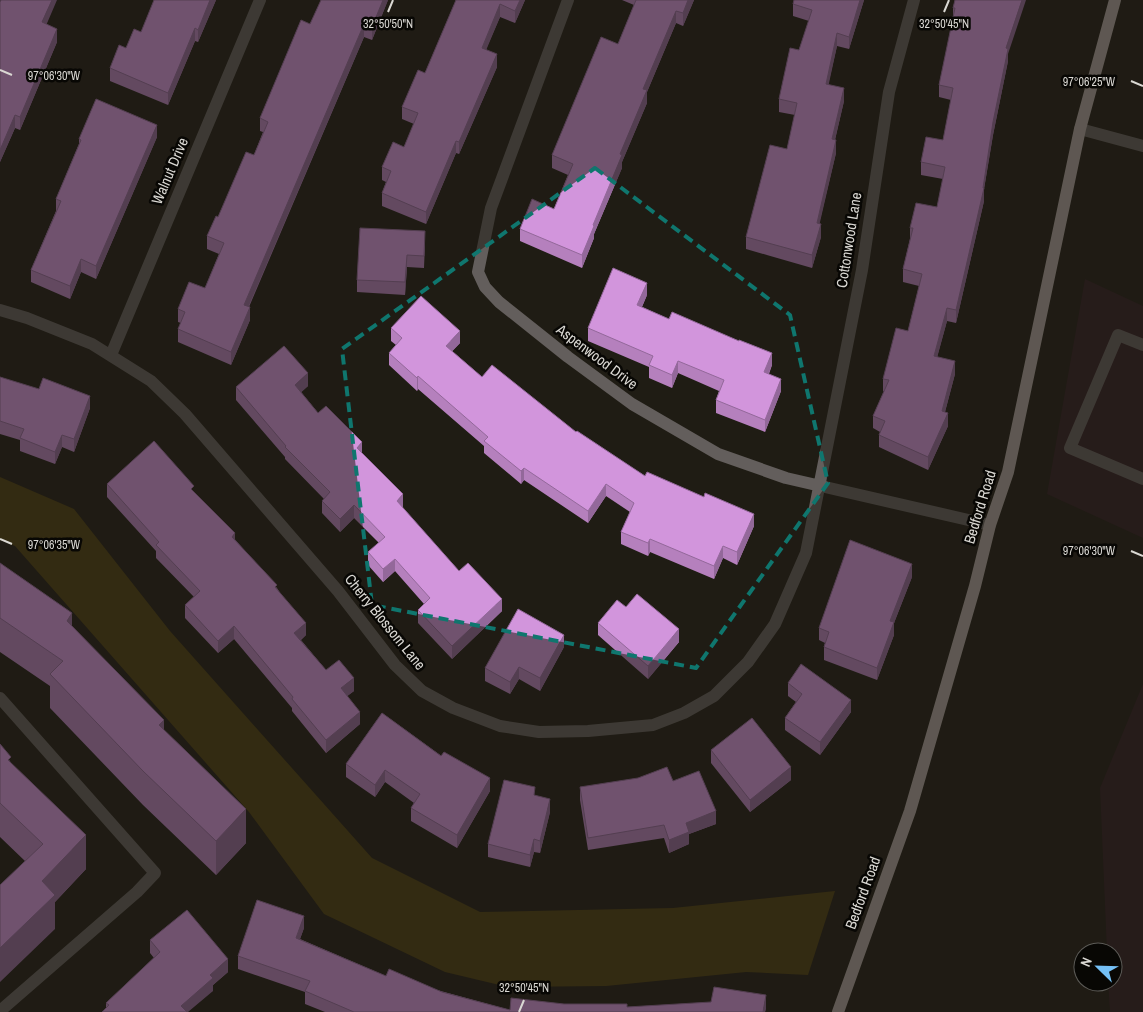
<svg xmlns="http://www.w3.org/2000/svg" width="1143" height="1012" font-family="'Archivo Narrow',sans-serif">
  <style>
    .industrial { fill: #301d22 }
    .green { fill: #4d3e10 }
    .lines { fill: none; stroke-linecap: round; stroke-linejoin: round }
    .minor { stroke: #635e5c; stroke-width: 12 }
    .major { stroke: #aba19d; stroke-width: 12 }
    .wall { fill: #b580bd }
    .shaded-wall { fill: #93689a }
    .building { fill: #d295dc; stroke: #93689a }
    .marked { fill: none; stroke: #0f766e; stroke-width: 4; stroke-dasharray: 10 6; stroke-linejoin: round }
    .ticks { fill: none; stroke: #dad8d3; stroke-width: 2 }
    .labels { text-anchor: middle; stroke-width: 5; stroke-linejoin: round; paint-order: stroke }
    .street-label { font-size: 15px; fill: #dad8d3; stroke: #080704 }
    .ticks-label { font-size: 12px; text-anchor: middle; fill: #dad8d3; stroke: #080704; stroke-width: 5; stroke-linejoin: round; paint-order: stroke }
  </style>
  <rect width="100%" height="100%" fill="#1f1c14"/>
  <path class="industrial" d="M1085 279 1143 306V538L1047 494Z
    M1143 684V1012H1110L1108 982H1113V952H1107L1100 788Z"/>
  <path class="green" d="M0 477 74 509 170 631 372 858 480 912 673 908 835 891 808 975 746 972 606 986 508 987 445 972 324 914 249 812 15 546 0 540Z"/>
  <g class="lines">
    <path class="minor" d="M568 0 491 208 478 272 485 287 499 302 568 357 632 404 718 454 786 478 990 525
      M1080 129 1143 146
      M0 310 27 318 92 344 151 381 185 414 338 591 395 665 422 691 453 708 500 726 539 732 588 731 653 725 684 713 714 696 748 662 775 624 806 553 862 270 889 92 914 0
      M1143 345 1118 335 1070 448 1143 479
      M111 355 260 0
      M0 698 155 873 137 892 0 1011"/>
    <path class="major" d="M838 1012 910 811 975 586 990 525 1008 472 1080 129 1115 0"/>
  </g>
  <path class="wall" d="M216 0 198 42 195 41 168 105 110 81V68L126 48 141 32Z
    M388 0 372 40 364 37 249 307 250 320 231 365 178 342V329L181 323 178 322V309L205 288 219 254 207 249V236L254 155 263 132 260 131V118L310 24Z
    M456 0H525L515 23 500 17 486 49 497 67 459 154 456 153 426 224 382 206V193L386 182 382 180V167L404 147 414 124 402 119V107L425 73Z
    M622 0H694L683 26 676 23 647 92V103L622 162V168L594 234V238L582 268 520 241V229L554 209 568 175 552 168V155L618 44 634 5Z
    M864 0 849 49 837 46 828 85 844 101 835 140 836 153 819 224 821 237 812 268 746 249V237L787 149 795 115 779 112V99L799 50 809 21 793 16V4Z
    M955 0 1008 54V61L993 135 984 189V201L956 323 947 321 937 357 955 374 945 412 948 426 928 470 879 447V435L880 432 873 428V416L884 391H883V379L908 331 919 286 903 282V269L910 239V228L937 207 943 179 921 175V162L943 140 951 100 939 97V85L953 20V8Z
    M0 2 47 24 57 42 20 130 15 128 0 162Z
    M157 137 96 279 81 272 70 299 31 282V270L56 211V199L79 144V139Z
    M425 244 424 268 407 267 405 295 357 292V280Z
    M647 295 642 307 772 365 769 374 781 391 765 432 716 413V400L719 391 678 373 672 388 649 378V367L588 341V328Z
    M391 328 460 343 452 351 482 377 576 432 645 476 754 526 737 565 723 558 714 579 650 552 648 556 621 544V532L630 512 606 496 588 523 524 480 521 484 484 453V446L418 389 417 391 389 365V353L396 345 391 341Z
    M0 377 90 408 74 452 62 447 55 464 20 451V440L0 434Z
    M308 386 301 392 318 413 362 454 403 507 402 508 459 571 502 611 452 659 418 623V610L424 604 395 571 383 582 368 565V552L379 543 354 518 340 532 322 513V501L324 499 285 459V457L236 400V387Z
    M107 484 194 492 277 588 306 635 301 640 326 670 354 691 347 696 360 724 326 753 292 711V708L234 639 218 653 185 618V605L194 597 156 558V551L107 497Z
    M0 563 72 626 164 730 246 843 216 875 143 805 50 708V686L0 652Z
    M912 577 894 623V635L877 680 824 660V647L825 643 819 640V628Z
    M626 607 679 642 648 679 598 635V623Z
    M564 647 540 691 519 679 510 694 485 681V668Z
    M788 683 851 712 820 755 785 730V718L796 702 788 696Z
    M382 713 490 791 457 848 411 821V808L414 803 385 782 375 797 346 777V764Z
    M0 744 11 763 86 869 55 902V929L25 861 0 837Z
    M711 750 791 780 750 812 711 763Z
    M673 781 716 824 689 834V844L669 853 664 838 588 850 580 800V787Z
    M535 795 550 812 540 853 534 852 530 867 488 857V844Z
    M304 928 300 939 386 976 510 1010 564 1004 627 1007 766 1008 765 1012H325L305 1004V992L238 969V956Z
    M150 940 228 972 213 985V991L106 1008V1003L154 958 150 953Z"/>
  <path class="shaded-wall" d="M52 0H57L42 35V22Z
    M210 0H216L198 42V30Z
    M383 0H388L372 40V27Z
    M520 0H525L515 23V11Z
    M688 0H694L683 26V13Z
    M860 0H864L849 49V37Z
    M1022 0H1026L1008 54V61L993 135 984 189V201L956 323V310L983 188 993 122 1006 48Z
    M500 4V17L482 60V48Z
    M676 11V23L647 92V103L622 162V168L594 234V238L582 268V255L593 225 620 154 643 89Z
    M364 24V37L244 317V305Z
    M195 28V41L168 105V93Z
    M57 29V42L20 130V117Z
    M837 33V46L826 97V84Z
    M497 54V67L459 154V142Z
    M844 88V101L832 152V139Z
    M15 115V128L0 162V150Z
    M157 125V137L96 279V266Z
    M836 140V153L817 235V223Z
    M456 141V153L426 224V212Z
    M821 224V237L812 268V255Z
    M407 255V267L405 295V282Z
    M81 259V272L70 299V286Z
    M647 283V295L637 318V305Z
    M250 307V320L231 365V352Z
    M947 308V321L934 369V356Z
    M460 331V343L446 358V346Z
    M772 353V365L764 385V372Z
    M678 361V373L672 388V375Z
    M955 361V374L942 423V411Z
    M308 373V386L295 398V385Z
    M418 376V389L417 391V378Z
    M781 379V391L765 432V420Z
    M90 396V408L74 452V439Z
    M948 413V426L928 470V457Z
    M62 435V447L55 464V452Z
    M362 442V455L357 448Z
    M524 468V480L521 484V471Z
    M606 484V496L588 523V511Z
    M403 494V507L397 514V501Z
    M354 505V518L340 532V519Z
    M754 514V526L737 565V552Z
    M235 533V546L232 537Z
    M650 539V552L648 556V543Z
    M723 546V558L714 579V566Z
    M395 559V571L383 582V569Z
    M912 564V577L894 623V635L877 680V668L890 621Z
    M502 599V611L452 659V646Z
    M72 613V647L67 621Z
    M306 623V635L294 645V633Z
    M234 626V639L218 653V641Z
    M679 629V642L648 679V666Z
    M564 635V647L540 691V678Z
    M519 667V679L510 694V682Z
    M354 678V691L341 701V688Z
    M851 700V712L820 755V742Z
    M360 712V724L326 753V740Z
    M164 720V754L159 725Z
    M791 767V780L750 812V800Z
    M385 770V782L375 797V785Z
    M490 778V791L457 848V835Z
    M550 799V812L540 853V841Z
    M246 809V843L216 875V841Z
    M716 811V824L689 834V844L669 853V840L686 823Z
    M86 835V869L55 902V929L0 982V948L42 881Z
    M534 839V852L530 867V855Z
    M304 916V928L296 950V938Z
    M228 959V972L213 985V991L188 1012H181V1006L210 975Z
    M766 995V1008L765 1012H763Z"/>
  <path class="building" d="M1 0H52L42 22 57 29 20 117 15 115 0 150V2Z
    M154 0H210L198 30 195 28 168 93 110 68 119 45 126 48 134 29 141 32Z
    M321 0H383L372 27 364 24 244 305 250 307 231 352 178 329 185 312 178 309 189 282 205 288 224 243 207 236 216 216 218 217 246 152 254 155 268 122 260 118 301 20 310 24Z
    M456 0H520L515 11 500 4 482 48 497 54 459 142 456 141 426 212 382 193 391 171 382 167 393 142 404 147 418 113 402 107 418 70 425 73Z
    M636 0H688L683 13 676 11 643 89 647 90 620 154 622 155 593 225 594 226 582 255 520 229 532 199 554 209 573 164 552 155 601 37 618 44Z
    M794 0H860L849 37 837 33 826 84 844 88 832 139 836 140 817 223 821 224 812 255 746 237 770 145 787 149 797 103 779 99 790 48 799 50 812 10 793 4Z
    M955 0H1022L1006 48 1008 49 993 122 983 188H984L956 310 947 308 934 356 955 361 942 411 948 413 928 457 879 435 885 421 873 416 889 380 883 379 896 328 908 331 922 274 903 269 913 228H910L916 203 937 207 945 167 921 162 926 137 943 140 953 88 939 85 955 8H953Z
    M96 99 157 125 96 266 81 259 70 286 31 270 61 201 56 199 81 140 79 139Z
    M360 228 425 231 424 256 407 255 405 282 357 280Z
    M613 268 647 283 637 305 669 319 672 312 739 341V340L772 353 764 372 781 379 765 420 716 400 724 380 678 361 672 375 649 365 653 356 588 328Z
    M421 296 460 331 446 346 482 377 492 365 576 432 577 431 645 476 647 472 704 497 705 493 754 514 737 552 723 546 714 566 650 539 648 543 621 532 634 503 606 484 588 511 524 468 521 471 484 441 488 437 418 376 417 378 389 353 402 338 391 328Z
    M284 346 308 373 295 385 318 413 326 406 362 442 357 448 403 494 397 501 459 571 468 563 502 599 452 646 418 610 430 598 395 559 383 569 368 552 385 537 354 505 340 519 322 501 330 492 285 447 286 446 236 387Z
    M0 377 39 389 43 378 90 396 74 439 62 435 55 452 20 438 24 429 0 421Z
    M154 441 194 486 191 489 235 533 232 537 277 585 275 587 306 623 294 633 326 670 339 660 354 678 341 688 360 712 326 740 292 699 293 697 234 626 218 641 185 605 200 591 156 545 159 542 107 484Z
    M850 540 912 564 890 621 894 622 877 668 824 647 829 632 819 628Z
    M0 563 72 613 67 621 164 720 159 725 246 809 216 841 143 771 50 674 63 661 0 618Z
    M637 594 679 629 648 666 598 623 617 600 626 607Z
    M518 609 564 635 540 678 519 667 510 682 485 668Z
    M801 664 851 700 820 742 785 718 802 694 788 683Z
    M382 713 441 756 444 752 490 778 457 835 411 808 420 794 385 770 375 785 346 764Z
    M752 718 791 767 750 800 711 750Z
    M0 744 11 757 8 760 86 835 42 881 55 895 0 948V885L43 844 0 803Z
    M667 767 673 781 699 771 716 811 686 823 689 832 669 840 664 825 588 838 580 787 638 778Z
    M504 780 535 787 534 795 550 799 540 841 534 839 530 855 488 844Z
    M257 900 304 916 296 938 386 976 389 969 442 992 510 1010 511 998 564 1004H627V1007L711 1002 714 987 766 995 763 1012H354L305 991 310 981 238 956Z
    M187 910 228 959 210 975 213 978 181 1006 187 1012H102L109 1005 106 1003 160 952 150 940Z"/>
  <path d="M0 0H1143V1012H0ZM595 168 790 315 828 483 696 668 372 605 342 349Z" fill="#1f1c14" fill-opacity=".55" fill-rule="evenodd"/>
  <path class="marked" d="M595 168 790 315 828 483 696 668 372 605 342 349Z"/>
  <path class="ticks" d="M388 12 393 0M944 12 949 0M0 70 12 75M1131 81 1143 86M0 539 12 544M1131 551 1143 556M519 1012 524 1000"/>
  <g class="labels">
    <g class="street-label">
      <text transform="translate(170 171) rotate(-67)" y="5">Walnut Drive</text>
      <text transform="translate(849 240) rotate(-81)" y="5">Cottonwood Lane</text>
      <text transform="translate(597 357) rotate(37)" y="5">Aspenwood Drive</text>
      <text transform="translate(980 507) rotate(-73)" y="5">Bedford Road</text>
      <text transform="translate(385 622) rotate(51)" y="5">Cherry Blossom Lane</text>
      <text transform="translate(863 893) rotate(-70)" y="5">Bedford Road</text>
    </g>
  </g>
  <g class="ticks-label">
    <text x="388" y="28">32°50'50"N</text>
    <text x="944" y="28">32°50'45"N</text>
    <text x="54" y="80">97°06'30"W</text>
    <text x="1089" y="86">97°06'25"W</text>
    <text x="54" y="549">97°06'35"W</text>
    <text x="1089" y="555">97°06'30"W</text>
    <text x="524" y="992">32°50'45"N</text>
  </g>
  <g transform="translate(1098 967) rotate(293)"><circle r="24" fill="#080704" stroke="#5c5b57"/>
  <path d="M0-4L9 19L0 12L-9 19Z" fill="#75c0f6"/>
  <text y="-8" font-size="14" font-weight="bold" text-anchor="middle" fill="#dad8d3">N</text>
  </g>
</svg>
